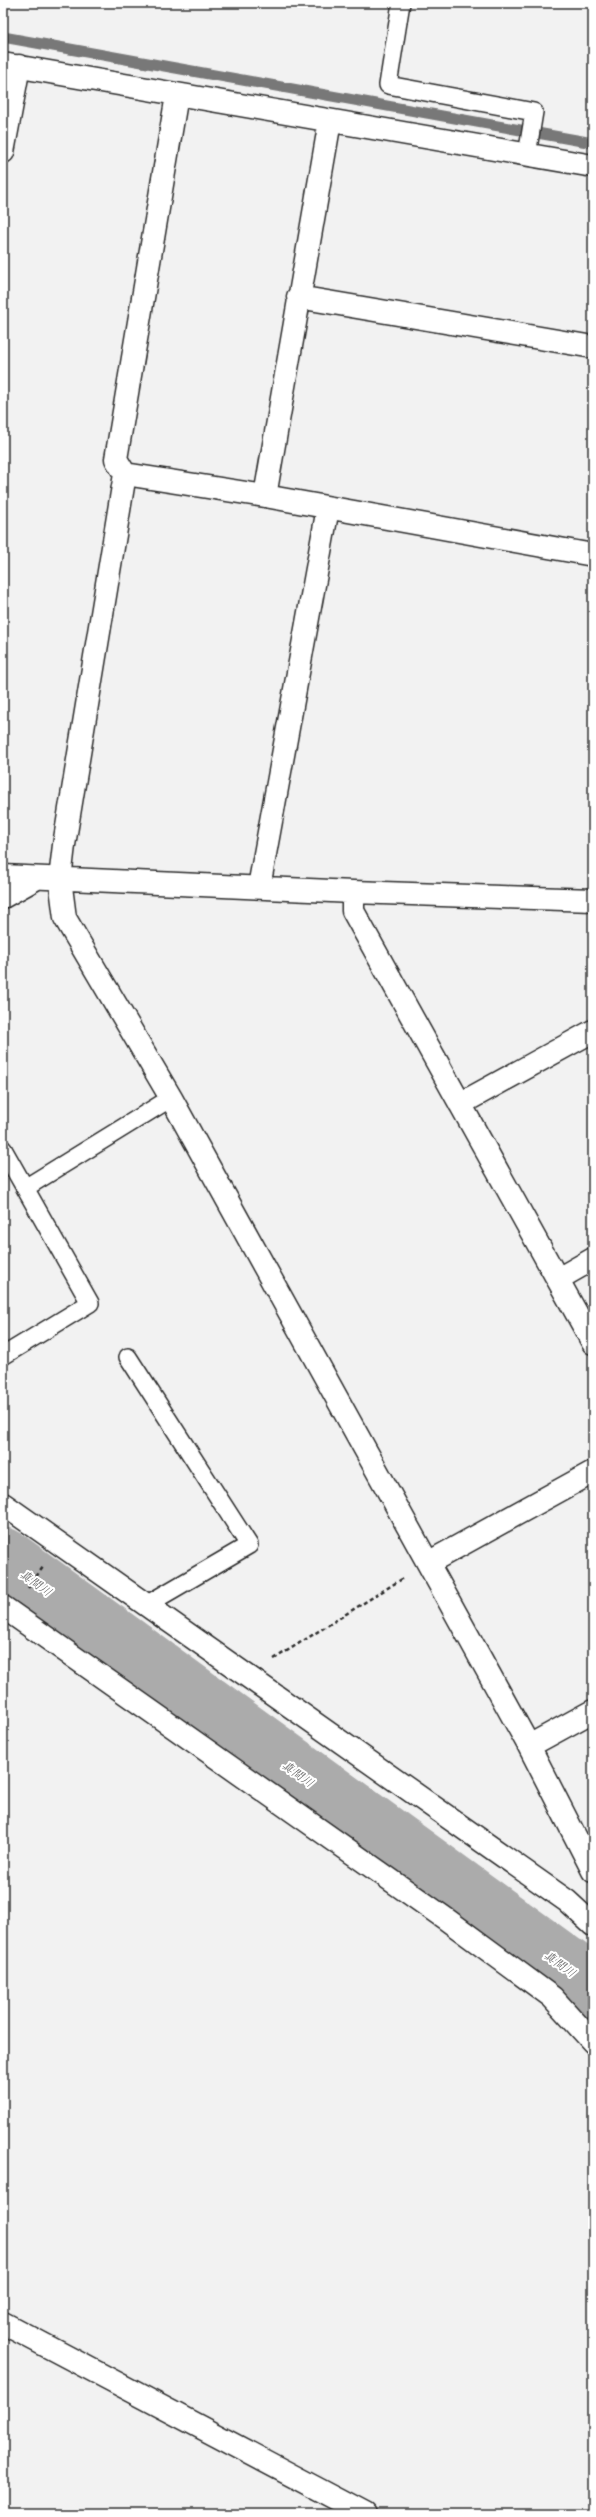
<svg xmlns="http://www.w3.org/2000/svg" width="596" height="2517" font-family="'Shantell Sans','Klee One',sans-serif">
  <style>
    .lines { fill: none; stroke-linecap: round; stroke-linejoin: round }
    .stream { stroke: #787878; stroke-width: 11 }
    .river { stroke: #ababab; stroke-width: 63 }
    .lane-casing { stroke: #2b2b2b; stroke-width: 20 }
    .street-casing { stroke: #2b2b2b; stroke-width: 25 }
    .path { stroke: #2b2b2b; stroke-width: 2.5; stroke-dasharray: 4 3; stroke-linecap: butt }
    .lane { stroke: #fff; stroke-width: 17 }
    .street { stroke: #fff; stroke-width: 22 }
    .labels { text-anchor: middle; stroke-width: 4; stroke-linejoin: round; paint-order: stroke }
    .water-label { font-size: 12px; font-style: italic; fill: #585858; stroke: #fff }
  </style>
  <rect width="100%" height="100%" fill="#f2f2f2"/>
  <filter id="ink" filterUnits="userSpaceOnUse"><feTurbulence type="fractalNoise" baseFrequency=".025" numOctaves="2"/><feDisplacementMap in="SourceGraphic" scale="8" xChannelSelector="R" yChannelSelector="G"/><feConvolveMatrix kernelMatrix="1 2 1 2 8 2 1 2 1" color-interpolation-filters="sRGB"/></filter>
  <g filter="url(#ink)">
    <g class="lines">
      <path class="stream" d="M3 37 593 143"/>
      <path class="river" d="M3 1559 593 1988"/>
      <defs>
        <path id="lane" d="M401 3 388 85 534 112 527 155
          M3 1149 90 1303 3 1356
          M25 1188 171 1098
          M128 1357 249 1545 146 1605"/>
        <path id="street" d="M3 64 593 166
          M177 95 116 459 125 474 265 496 593 555
          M3 152 19 66
          M298 297 593 347
          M125 474 64 845 60 879 65 918 171 1098 529 1746 593 1871
          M265 496 330 121
          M3 876 353 892 593 900
          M259 887 328 508
          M353 892V911L593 1343
          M3 897 37 878
          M460 1104 593 1031
          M558 1279 593 1259
          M3 1504 567 1901 593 1925
          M428 1563 593 1472
          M3 1607 446 1919 552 1997 593 2042
          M529 1746 593 1711
          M3 2323 365 2514"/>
      </defs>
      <use href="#lane" class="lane-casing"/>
      <use href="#street" class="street-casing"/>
      <path class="path" d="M28 1588 43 1567
        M274 1659 402 1579"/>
      <use href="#lane" class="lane"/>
      <use href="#street" class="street"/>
    </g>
  </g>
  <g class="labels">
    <g class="water-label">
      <text transform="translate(36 1583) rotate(36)" y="4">真間川</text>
      <text transform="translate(298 1774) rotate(36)" y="4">真間川</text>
      <text transform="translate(560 1964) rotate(36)" y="4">真間川</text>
    </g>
  </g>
  <rect width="596" height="2517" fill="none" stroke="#fff" stroke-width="16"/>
  <rect x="8" y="8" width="580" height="2501" fill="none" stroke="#2b2b2b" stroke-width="1.5" filter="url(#ink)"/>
</svg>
